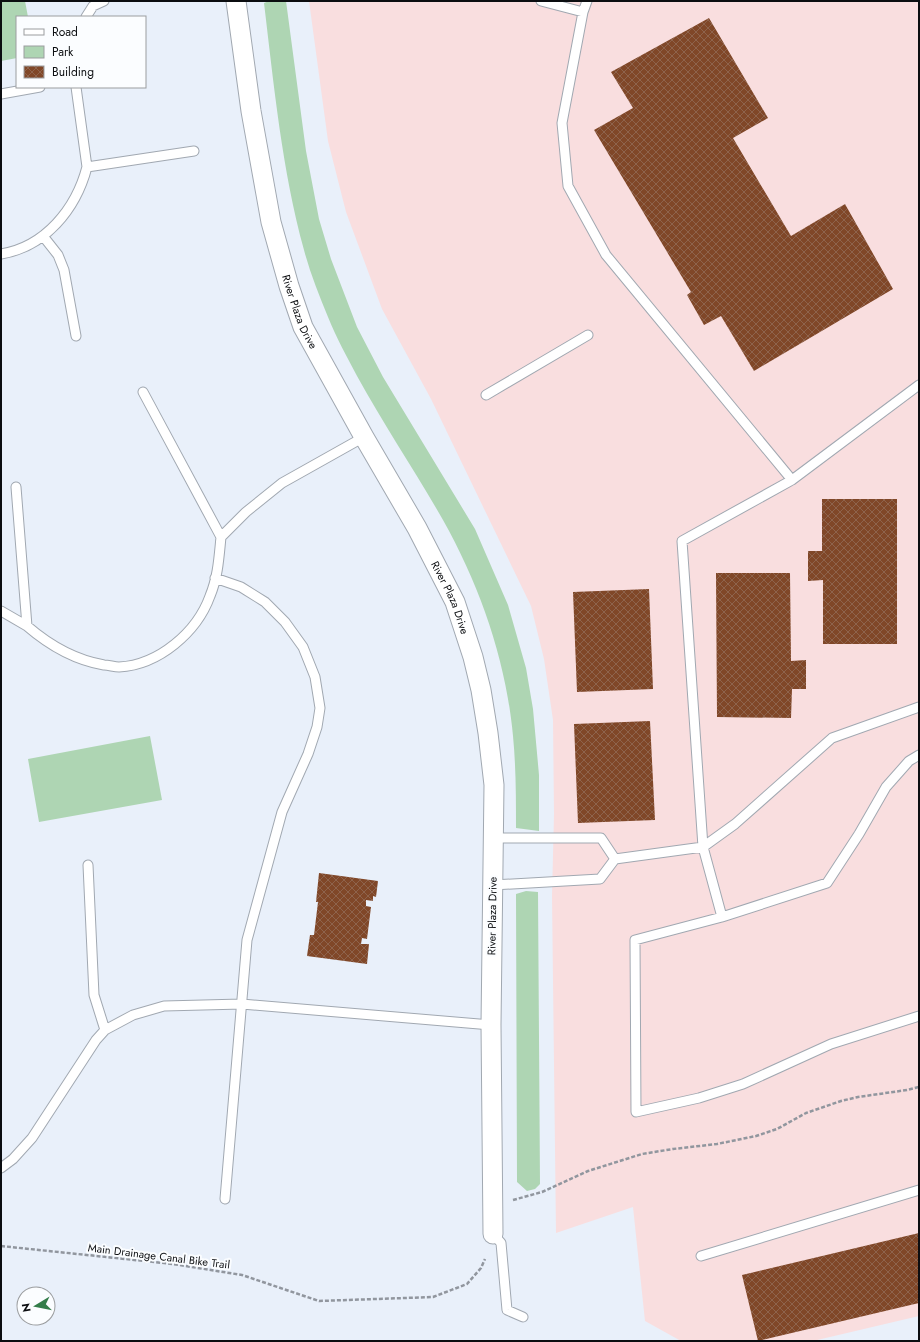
<svg xmlns="http://www.w3.org/2000/svg" width="920" height="1342" font-family="Jost,sans-serif">
  <style>
    .commercial { fill: #f9dedf }
    .green { fill: #aed5b3 }
    .building { fill: url(#building-cross-hatch) }
    .lines { fill: none; stroke-linecap: round; stroke-linejoin: round }
    .lane-casing { stroke: #a1a8b1; stroke-width: 11 }
    .street-casing { stroke: #a1a8b1; stroke-width: 21 }
    .path { stroke: #91969e; stroke-width: 2.5; stroke-dasharray: 4 2; stroke-linecap: butt }
    .lane { stroke: #fff; stroke-width: 9 }
    .street { stroke: #fff; stroke-width: 19 }
    .labels { text-anchor: middle; stroke-width: 4; stroke-linejoin: round; paint-order: stroke }
    .street-label { font-size: 11px; fill: #0b0d10; stroke: #fbfdff }
  </style>
  <defs>
    <pattern id="building-cross-hatch" width="8" height="8" patternUnits="userSpaceOnUse"><rect width="8" height="8" fill="#804728"/><path d="M0 0l8 8M0 8l8-8" fill="none" stroke="#8e634c"/></pattern>
  </defs>
  <rect width="100%" height="100%" fill="#e9f0fa"/>
  <path class="commercial" d="M309 1H919V1316L813 1341H681L645 1321 633 1207 556 1233 552 896 554 814 553 720 544 659 531 606 431 399 382 309 346 212 328 141Z"/>
  <path class="green" d="M1 1H25L28 17H17V58L1 61Z
    M269 1H286L306 151 319 219 331 259 357 327 383 377 475 529 508 605 526 668 533 709 539 775V831L516 828C516 798 516 767 513 736 506 660 480 586 443 520 415 471 384 425 357 376 347 357 336 337 328 317 319 295 310 273 304 250 282 170 274 86 264 3Z
    M150 736 162 800 39 822 28 759Z
    M526 891 538 892 540 1184 535 1189 527 1191 517 1182 516 894Z"/>
  <path class="building" d="M709 18 768 118 733 138 791 236 845 204 893 289 754 371 721 316 704 325 687 295 691 292 594 130 633 108 611 72Z
    M822 499H897V644H823V580L808 581V551H822Z
    M716 573H790L791 661 806 660V689H792L791 718 717 717Z
    M649 589 653 689 577 692 573 592Z
    M650 721 655 820 578 823 574 724Z
    M319 873 378 881 376 897 373 896V901L366 900V906L371 907 367 939 362 938 361 944H369L367 964 307 956 310 935H314L318 902H316Z
    M919 1233V1303L758 1341 742 1275Z"/>
  <g class="lines">
    <defs>
      <path id="lane" d="M541 1 583 12
        M587 1 583 12 562 123 568 186 606 255 792 480
        M86 17 93 6 104 1
        M1 94 40 87
        M87 167 194 151
        M43 236 58 255 64 270 76 336
        M1 254C45 247 76 209 87 167L76 87
        M143 392 221 537
        M486 395 588 335
        M16 487 27 626C49 645 75 660 104 665 109 665 114 667 119 667 159 665 197 632 210 596 218 577 219 557 221 537L246 512 282 483 364 437
        M215 578 241 587 265 602 285 622 303 647 315 677 320 708 317 727 308 754 282 812 247 940 225 1199
        M1 611 27 626
        M919 755 909 761 886 787 859 834 827 883 722 917 635 940 636 1112 699 1098 743 1084 831 1044 919 1016
        M493 838H601L615 859
        M88 865 94 995 105 1030
        M493 885 600 879 615 859 703 847 682 541 792 480 919 385
        M722 917 703 847 735 824 832 738 919 707
        M1 1168 13 1159 32 1138 96 1040 105 1030 133 1015 164 1006 242 1004 491 1025
        M493 1234 501 1243 507 1310 523 1317
        M701 1256 919 1190"/>
      <g id="street">
        <path id="s1" d="M236 1 251 111 271 222 289 286 303 327 364 437 417 528 455 602 473 657 481 690 488 733 494 785 491 1025 493 1234"/>
      </g>
    </defs>
    <use href="#lane" class="lane-casing"/>
    <use href="#street" class="street-casing"/>
    <path class="path" d="M513 1200 542 1192 588 1171 642 1154 673 1149 717 1144 756 1136 777 1129 806 1113 841 1101 858 1097 907 1090 919 1087
      M1 1246 173 1264 242 1275 319 1301 433 1297 467 1284 481 1268 485 1259"/>
    <use href="#lane" class="lane"/>
    <use href="#street" class="street"/>
  </g>
  <g class="labels">
    <g class="street-label">
      <text dy="4" stroke="none"><textPath href="#s1" startOffset="318">River Plaza Drive</textPath></text>
      <text dy="4" stroke="none"><textPath href="#s1" startOffset="642">River Plaza Drive</textPath></text>
      <text transform="translate(492 916) rotate(-89)" y="4">River Plaza Drive</text>
      <text transform="translate(159 1256) rotate(7)" y="4">Main Drainage Canal Bike Trail</text>
    </g>
  </g>
  <rect width="920" height="1342" fill="none" stroke="#0b0d10" stroke-width="4"/>
  <rect x="16" y="16" width="130" height="72" fill="#fbfdff" stroke="#9b9d9f"/>
  <rect x="24" y="29" width="20" height="6" fill="#ffffff" stroke="#9b9d9f"/>
  <text x="52" y="36" font-size="12" fill="#0b0d10">Road</text>
  <rect x="24" y="46" width="20" height="12" fill="#aed5b3" stroke="#9b9d9f"/>
  <text x="52" y="56" font-size="12" fill="#0b0d10">Park</text>
  <rect x="24" y="66" width="20" height="12" fill="url(#building-cross-hatch)" stroke="#9b9d9f"/>
  <text x="52" y="76" font-size="12" fill="#0b0d10">Building</text>
  <g transform="translate(36 1306) rotate(260)"><circle r="19" fill="#fbfdff" stroke="#9b9d9f"/>
  <path d="M0-3L7 15L0 10L-7 15Z" fill="#337d4a"/>
  <text y="-6" font-size="11" font-weight="bold" text-anchor="middle" fill="#0b0d10">N</text>
  </g>
</svg>
